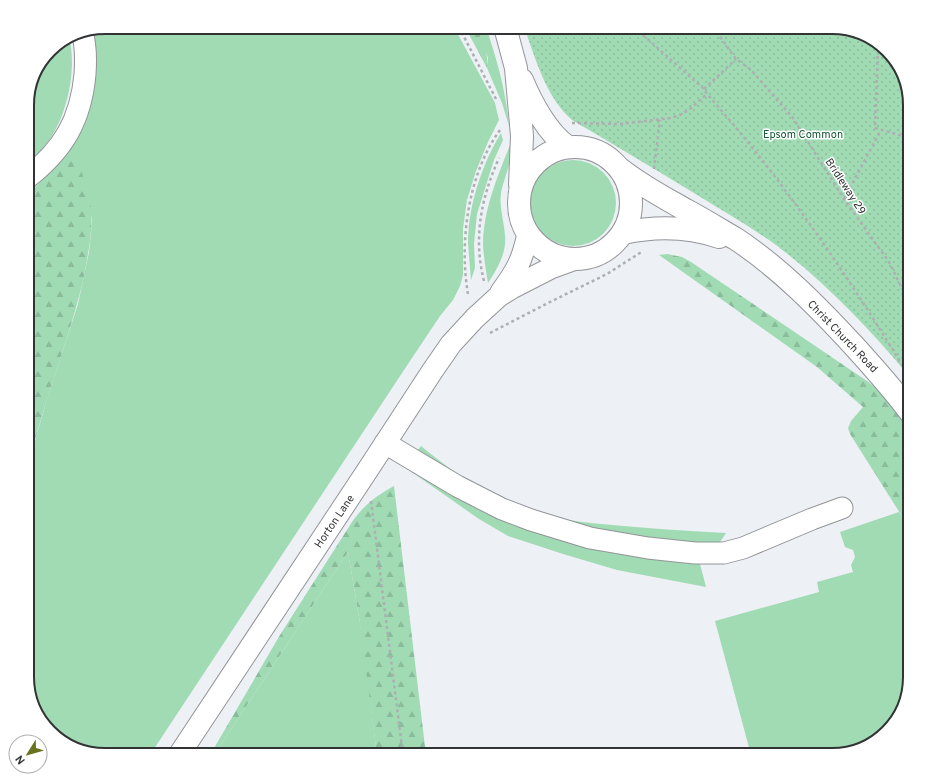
<svg xmlns="http://www.w3.org/2000/svg" width="937" height="782" font-family="Overpass,sans-serif">
  <style>
    .grass { fill: #a0dbb4 }
    .forest { fill: url(#forest-firs) }
    .park { fill: url(#park-dots) }
    .lines { fill: none; stroke-linecap: round; stroke-linejoin: round }
    .minor-casing { stroke: #929499; stroke-width: 23 }
    .major-casing { stroke: #929499; stroke-width: 24 }
    .path { stroke: #adafb3; stroke-width: 2.5; stroke-dasharray: 3 3; stroke-linecap: butt }
    .minor { stroke: #fff; stroke-width: 21 }
    .major { stroke: #fff; stroke-width: 22 }
    .labels { text-anchor: middle; stroke-width: 3; stroke-linejoin: round; paint-order: stroke }
    .park-label { font-size: 11px; fill: #135733; stroke: #fff }
    .street-label { font-size: 11px; fill: #323335; stroke: #fff }
    .rim { fill: none; stroke: #323335; stroke-width: 2 }
  </style>
  <defs>
    <pattern id="forest-firs" width="22" height="20" patternUnits="userSpaceOnUse"><rect width="22" height="20" fill="#a0dbb4"/><path d="M5 1l3.5 6h-7zM16 11l3.5 6h-7z" fill="#8abc9b"/></pattern>
    <pattern id="park-dots" width="8" height="8" patternUnits="userSpaceOnUse"><rect width="8" height="8" fill="#a0dbb4"/><path d="M2 2h.1M6 6h.1" fill="none" stroke="#8abc9b" stroke-width="1.8" stroke-linecap="round"/></pattern>
  </defs>
  <rect width="100%" height="100%" fill="#edf0f5"/>
  <path class="grass" d="M105 27H454L495 103 499 120 488 142 476 171 467 200 463 229V275L460 286 453 300 440 316 404 370 150 755H105L54 735 35 711 27 681V478L35 441 47 399 78 304 89 252 91 233 92 219 74 156 33 189C41 180 51 172 58 162 70 145 87 119 92 100 98 77 95 53 92 30Z
    M476 27H486C497 60 506 91 509 126L502 103 487 68 488 58Z
    M69 37C77 68 68 112 50 139 44 148 35 156 27 164V100L35 71 54 47Z
    M501 133 503 140 494 160 477 214 474 244 475 268 471 280C470 268 469 255 468 243 468 206 482 164 501 133Z
    M510 145C513 162 504 177 501 193 499 207 504 221 505 235 507 253 497 269 488 283 486 271 484 259 483 246 483 210 497 178 510 145Z
    M530 203a43 43 0 1 1 86 0a43 43 0 1 1-86 0Z
    M421 446C449 469 479 491 512 505 540 517 572 521 601 524 643 528 684 531 726 533L718 545C701 553 673 548 655 545 602 538 551 526 501 505 471 492 442 473 413 456Z
    M406 468 481 503 699 560 706 587 617 570 563 554 508 536 479 519Z
    M899 512 910 529V677L893 721 888 725 878 737 862 749 832 755H751L715 621 819 592 817 582 853 572 851 565 855 557 853 550 845 547 840 532Z
    M348 552 363 641 377 755H309V750L265 755H214Z"/>
  <path class="forest" d="M465 27H476C482 41 489 53 487 68Z
    M74 155C82 173 90 190 91 210 93 232 88 254 84 276 69 344 39 409 27 478V194Z
    M667 254 682 257 691 262 867 381 885 395 910 421V529L850 434 848 428 851 421 863 407 817 367 659 255Z
    M394 486 426 755H377L359 617 348 552 214 755H210L280 635 352 522C363 506 377 495 394 486Z"/>
  <path class="park" d="M524 27H832L883 47 904 75 910 105V377C870 329 826 283 776 245 748 225 718 208 689 190 650 166 611 143 572 120 545 96 536 59 524 27Z
    M309 750V755H265Z"/>
  <g class="lines">
    <defs>
      <path id="minor" d="M27 178C63 150 81 120 85 74 86 60 86 45 82 32
        M501 292C517 270 522 261 528 234
        M385 443 457 486 502 509 531 520 590 538 648 548 695 553H724L743 548 812 519 842 508
        M179 755 367 471 433 370 451 344 475 318 499 296 512 288 551 268 573 260"/>
      <path id="major" d="M505 27 516 68 522 136 520 185
        M522 80C531 102 548 134 568 147
        M519 203a56 56 0 1 1 112 0a56 56 0 1 1-112 0Z
        M619 168C640 185 663 197 686 210 703 219 719 229 736 239 780 268 819 308 855 347 874 368 893 389 910 412
        M623 233C655 226 687 226 719 237"/>
    </defs>
    <use href="#minor" class="minor-casing"/>
    <use href="#major" class="major-casing"/>
    <path class="path" d="M459 27 496 99
      M634 27 704 89 707 94C782 178 845 272 904 368
      M713 27 736 59 751 70 793 118 844 199 889 262 910 305
      M878 44 875 128 910 138
      M704 89 736 59
      M572 123 620 124 671 118 680 115 690 109 707 94
      M654 169 660 120
      M844 199 881 130
      M484 281C473 238 481 198 499 158
      M468 294C459 242 468 174 500 130
      M490 333 550 302 607 274 643 251
      M371 501 403 755"/>
    <use href="#minor" class="minor"/>
    <use href="#major" class="major"/>
  </g>
  <g class="labels">
    <g class="park-label">
      <text x="803" y="138">Epsom Common</text>
    </g>
    <g class="street-label">
      <text transform="translate(846 186) rotate(57)" y="4">Bridleway 29</text>
      <text transform="translate(843 336) rotate(46)" y="4">Christ Church Road</text>
      <text transform="translate(334 521) rotate(-56)" y="4">Horton Lane</text>
    </g>
  </g>
  <path d="M0 0H937V782H0ZM105 34H832A71 71 0 0 1 903 105V677A71 71 0 0 1 832 748H105A71 71 0 0 1 34 677V105A71 71 0 0 1 105 34Z" fill="#fff" fill-rule="evenodd"/>
  <path class="rim" d="M105 34H832A71 71 0 0 1 903 105V677A71 71 0 0 1 832 748H105A71 71 0 0 1 34 677V105A71 71 0 0 1 105 34Z"/>
  <g transform="translate(28 754) rotate(233)"><circle r="19" fill="#ffffff" stroke="#adadae"/>
  <path d="M0-3L7 15L0 10L-7 15Z" fill="#69731d"/>
  <text y="-6" font-size="11" font-weight="bold" text-anchor="middle" fill="#323335">N</text>
  </g>
</svg>
